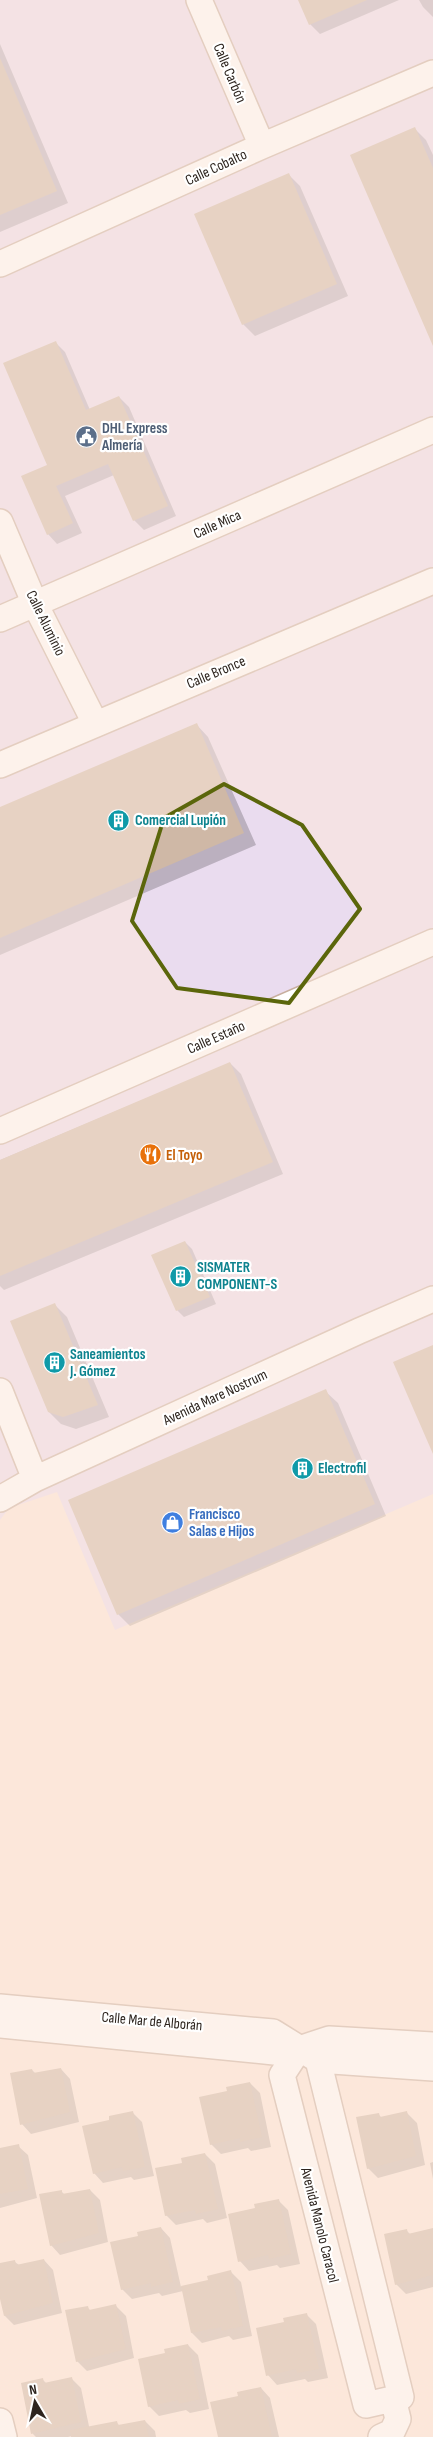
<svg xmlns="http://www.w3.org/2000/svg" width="433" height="2437" font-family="'Sofia Sans Condensed',sans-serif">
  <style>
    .industrial { fill: #eadcef }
    .shadow { fill: #0003 }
    .building { fill: #cfb8a6 }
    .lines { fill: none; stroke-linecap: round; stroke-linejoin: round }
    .minor-casing { stroke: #c8af9f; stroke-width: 28 }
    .minor { stroke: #fff; stroke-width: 25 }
    .marked { fill: none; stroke: #5b660b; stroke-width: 4; stroke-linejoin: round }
    .labels { text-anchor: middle; stroke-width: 4.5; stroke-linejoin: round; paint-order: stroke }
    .street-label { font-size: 15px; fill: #2d241e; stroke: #fff }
    .service-label { font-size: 15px; font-weight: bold; fill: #4e5e75; stroke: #fff; text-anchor: start }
    .culture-label { font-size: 15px; font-weight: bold; fill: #0d838f; stroke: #fff; text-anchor: start }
    .food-label { font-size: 15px; font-weight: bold; fill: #c56008; stroke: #fff; text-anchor: start }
    .shop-label { font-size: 15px; font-weight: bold; fill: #366cbe; stroke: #fff; text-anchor: start }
  </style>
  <rect width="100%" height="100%" fill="#fce7da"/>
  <path class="industrial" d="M0 0H433V1494L115 1630 57 1492 9 1508 0 1520Z"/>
  <path class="shadow" d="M300 0H399L320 34 310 24Z
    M419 0H433V17L423 7Z
    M0 44 68 203 0 232Z
    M415 129 426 140 433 155V343Z
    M288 174 300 186 348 296 255 336 243 324Z
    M55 342 65 352 90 410 119 397 129 407 176 516 144 530 134 520 114 475 65 496 82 533 57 544 48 534Z
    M196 724 208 737 256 845 0 955V809Z
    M230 1063 241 1074 283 1174 4 1290 0 1286V1160Z
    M185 1242 192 1249 216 1304 184 1317 177 1310Z
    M55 1305 67 1317 109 1417 76 1429 61 1424 49 1412Z
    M325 1391 338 1403 386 1516 130 1626 118 1614Z
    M61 2069 70 2079 79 2122 31 2134 22 2124 32 2070 36 2074Z
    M250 2083 260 2093 271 2147 251 2151 248 2148 221 2154 211 2144 228 2092Z
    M132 2112 142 2122 154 2176 134 2180 131 2177 103 2183 94 2173 111 2121Z
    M407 2113 417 2123 425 2165 378 2178 368 2168 378 2114 382 2118Z
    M18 2146 28 2155 37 2198 0 2208V2149Z
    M205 2154 215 2164 227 2218 207 2223 203 2219 176 2225 166 2215 184 2164Z
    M433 2162V2179L430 2163Z
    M90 2190 100 2200 108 2242 60 2255 51 2245 61 2191 65 2195Z
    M278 2200 288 2210 300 2264 280 2268 277 2265 249 2271 240 2261Z
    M161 2228 170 2238 181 2287 210 2281 231 2272 241 2282 252 2336 233 2340 229 2336 202 2343 192 2333 183 2291 162 2296 159 2293 132 2299 122 2289 139 2237Z
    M406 2230 410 2234 433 2230V2287L406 2294 396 2284Z
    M44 2260 53 2270 62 2313 14 2325 5 2316 0 2293V2264L15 2262 19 2265Z
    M116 2306 126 2316 134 2358 87 2371 77 2361 87 2307 91 2311Z
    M306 2314 316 2324 328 2378 308 2382 305 2379 277 2385 268 2375 285 2323Z
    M188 2345 198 2355 209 2409 190 2413 186 2410 159 2416 149 2406 167 2354Z
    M72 2379 81 2388 90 2431 68 2437H36L33 2434 23 2384 43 2380 47 2384Z
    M261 2388 270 2398 279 2437H219L239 2397Z
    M145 2421 155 2431 156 2437H98L116 2422 120 2426Z"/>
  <path class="building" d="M298 0H367L309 25Z
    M0 58 57 191 0 215Z
    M415 127 433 168V346L350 155Z
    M289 173 337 284 242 325 194 214Z
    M56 341 86 410 119 396 168 506 133 521 108 464 56 486 73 523 47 535 21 476 47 465 3 363Z
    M197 723 244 833 0 938V807Z
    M230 1062 273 1162 0 1276V1160Z
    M185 1241 210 1297 176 1311 151 1255Z
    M55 1303 98 1405 63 1417 48 1412 10 1321Z
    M433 1345V1454L393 1362Z
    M326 1389 375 1504 117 1615 68 1500Z
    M61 2068 70 2112 20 2125 10 2073 32 2069 33 2073Z
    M250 2082 262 2137 240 2142V2138L210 2145 199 2097 227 2091 226 2087Z
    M133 2111 145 2167 123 2171 122 2167 93 2174 82 2126 109 2120V2116Z
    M407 2111 416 2156 367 2169 356 2117 379 2113 380 2117Z
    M19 2144 28 2189 0 2194V2148Z
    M205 2153 218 2209 196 2214 195 2210 165 2216 155 2168 182 2163 181 2158Z
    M90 2189 99 2233 50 2246 39 2194 62 2190V2194Z
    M279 2199 291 2254 269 2259 268 2255 238 2262 228 2214 255 2208 254 2204Z
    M161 2227 173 2282 151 2287V2283L121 2290 110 2242 138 2236 137 2232Z
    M433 2228V2275L395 2285 384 2234 407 2229 408 2234Z
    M44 2259 53 2303 4 2316 0 2299V2263L15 2260 16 2265Z
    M231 2270 243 2326 222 2331 221 2327 191 2333 181 2286 208 2280 207 2276Z
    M116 2304 126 2349 76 2362 65 2310 88 2306 89 2310Z
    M307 2313 319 2369 297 2373 296 2369 266 2376 256 2328 284 2322 283 2318Z
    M188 2344 200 2399 179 2404 178 2400 148 2407 138 2359 165 2353 164 2349Z
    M72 2377 81 2422 31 2434 21 2383 43 2378 44 2383Z
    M261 2387 272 2437H218L210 2402 238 2396 237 2392Z
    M145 2420 149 2437H71L70 2430 117 2421 118 2425Z"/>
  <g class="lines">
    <defs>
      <path id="minor" d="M199 0 262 146
        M0 264 262 146 433 73
        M0 522 35 604 95 723
        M0 619 433 430
        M0 765 433 581
        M0 1131 433 942
        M0 1391 35 1479
        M0 1499 35 1479 359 1331 433 1299
        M0 2007 273 2032 318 2060 433 2068
        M0 2025 274 2052 299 2049 329 2039 433 2045
        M299 2049 282 2075 366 2405 401 2397 318 2060
        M0 2421 4 2437
        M381 2437 392 2432 398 2419 393 2399"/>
    </defs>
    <use href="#minor" class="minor-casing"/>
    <use href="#minor" class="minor"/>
  </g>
  <path d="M0 0H433V2437H0ZM224 784 302 825 360 909 289 1003 177 988 132 921 164 818Z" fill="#fce7da" fill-opacity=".55" fill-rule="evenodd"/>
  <path class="marked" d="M224 784 302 825 360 909 289 1003 177 988 132 921 164 818Z"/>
  <defs>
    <symbol id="civic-disc" viewBox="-11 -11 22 22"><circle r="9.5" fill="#5c6f8a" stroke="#fff"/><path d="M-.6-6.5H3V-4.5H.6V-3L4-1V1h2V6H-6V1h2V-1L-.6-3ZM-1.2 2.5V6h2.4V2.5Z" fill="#fff"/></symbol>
    <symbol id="building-disc" viewBox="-11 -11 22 22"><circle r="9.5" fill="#0f9aa8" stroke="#fff"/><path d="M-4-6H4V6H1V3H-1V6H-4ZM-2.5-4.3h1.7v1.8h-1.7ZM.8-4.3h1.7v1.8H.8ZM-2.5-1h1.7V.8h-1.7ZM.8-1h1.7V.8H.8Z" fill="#fff"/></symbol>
    <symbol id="restaurant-disc" viewBox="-11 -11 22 22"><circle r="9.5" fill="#e8710a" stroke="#fff"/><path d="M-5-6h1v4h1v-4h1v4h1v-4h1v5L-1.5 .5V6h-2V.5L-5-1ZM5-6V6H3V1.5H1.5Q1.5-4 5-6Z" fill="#fff"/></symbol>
    <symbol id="shop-disc" viewBox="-11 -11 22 22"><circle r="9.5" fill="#3f7fe0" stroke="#fff"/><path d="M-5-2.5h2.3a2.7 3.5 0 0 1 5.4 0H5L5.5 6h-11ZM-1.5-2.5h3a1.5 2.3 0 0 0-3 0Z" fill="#fff"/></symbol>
  </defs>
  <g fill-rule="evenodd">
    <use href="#civic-disc" x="74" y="424" width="25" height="25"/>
    <use href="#building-disc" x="106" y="808" width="25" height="25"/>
    <use href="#restaurant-disc" x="138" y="1142" width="25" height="25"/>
    <use href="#building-disc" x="168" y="1264" width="25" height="25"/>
    <use href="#building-disc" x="42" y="1350" width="25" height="25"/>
    <use href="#building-disc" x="290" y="1456" width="25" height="25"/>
    <use href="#shop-disc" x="160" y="1510" width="25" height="25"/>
  </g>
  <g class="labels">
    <g class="street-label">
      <text transform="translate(230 73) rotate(67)" y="5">Calle Carbón</text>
      <text transform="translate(216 167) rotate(-25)" y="5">Calle Cobalto</text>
      <text transform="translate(217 524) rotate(-24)" y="5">Calle Mica</text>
      <text transform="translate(46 623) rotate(64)" y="5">Calle Aluminio</text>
      <text transform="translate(216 672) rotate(-23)" y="5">Calle Bronce</text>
      <text transform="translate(216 1037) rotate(-24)" y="5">Calle Estaño</text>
      <text transform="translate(215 1397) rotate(-25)" y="5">Avenida Mare Nostrum</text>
      <text transform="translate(152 2021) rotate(5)" y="5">Calle Mar de Alborán</text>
      <text transform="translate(320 2225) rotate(76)" y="5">Avenida Manolo Caracol</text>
    </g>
    <g class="service-label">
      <text x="102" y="433">DHL Express<tspan x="102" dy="17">Almería</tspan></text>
    </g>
    <g class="culture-label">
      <text x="135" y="825">Comercial Lupión</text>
      <text x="197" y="1272">SISMATER<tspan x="197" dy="17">COMPONENT-S</tspan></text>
      <text x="70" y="1359">Saneamientos<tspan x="70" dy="17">J. Gómez</tspan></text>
      <text x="318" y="1473">Electrofil</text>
    </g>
    <g class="food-label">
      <text x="166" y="1160">El Toyo</text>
    </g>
    <g class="shop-label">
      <text x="189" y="1519">Francisco<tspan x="189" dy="17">Salas e Hijos</tspan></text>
    </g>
  </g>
  <g transform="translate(35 2402) rotate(351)" stroke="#ffffff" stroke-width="4" paint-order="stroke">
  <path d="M0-4L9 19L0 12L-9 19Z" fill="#2d241e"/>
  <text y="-8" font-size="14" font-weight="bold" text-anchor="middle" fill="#2d241e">N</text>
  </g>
</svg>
